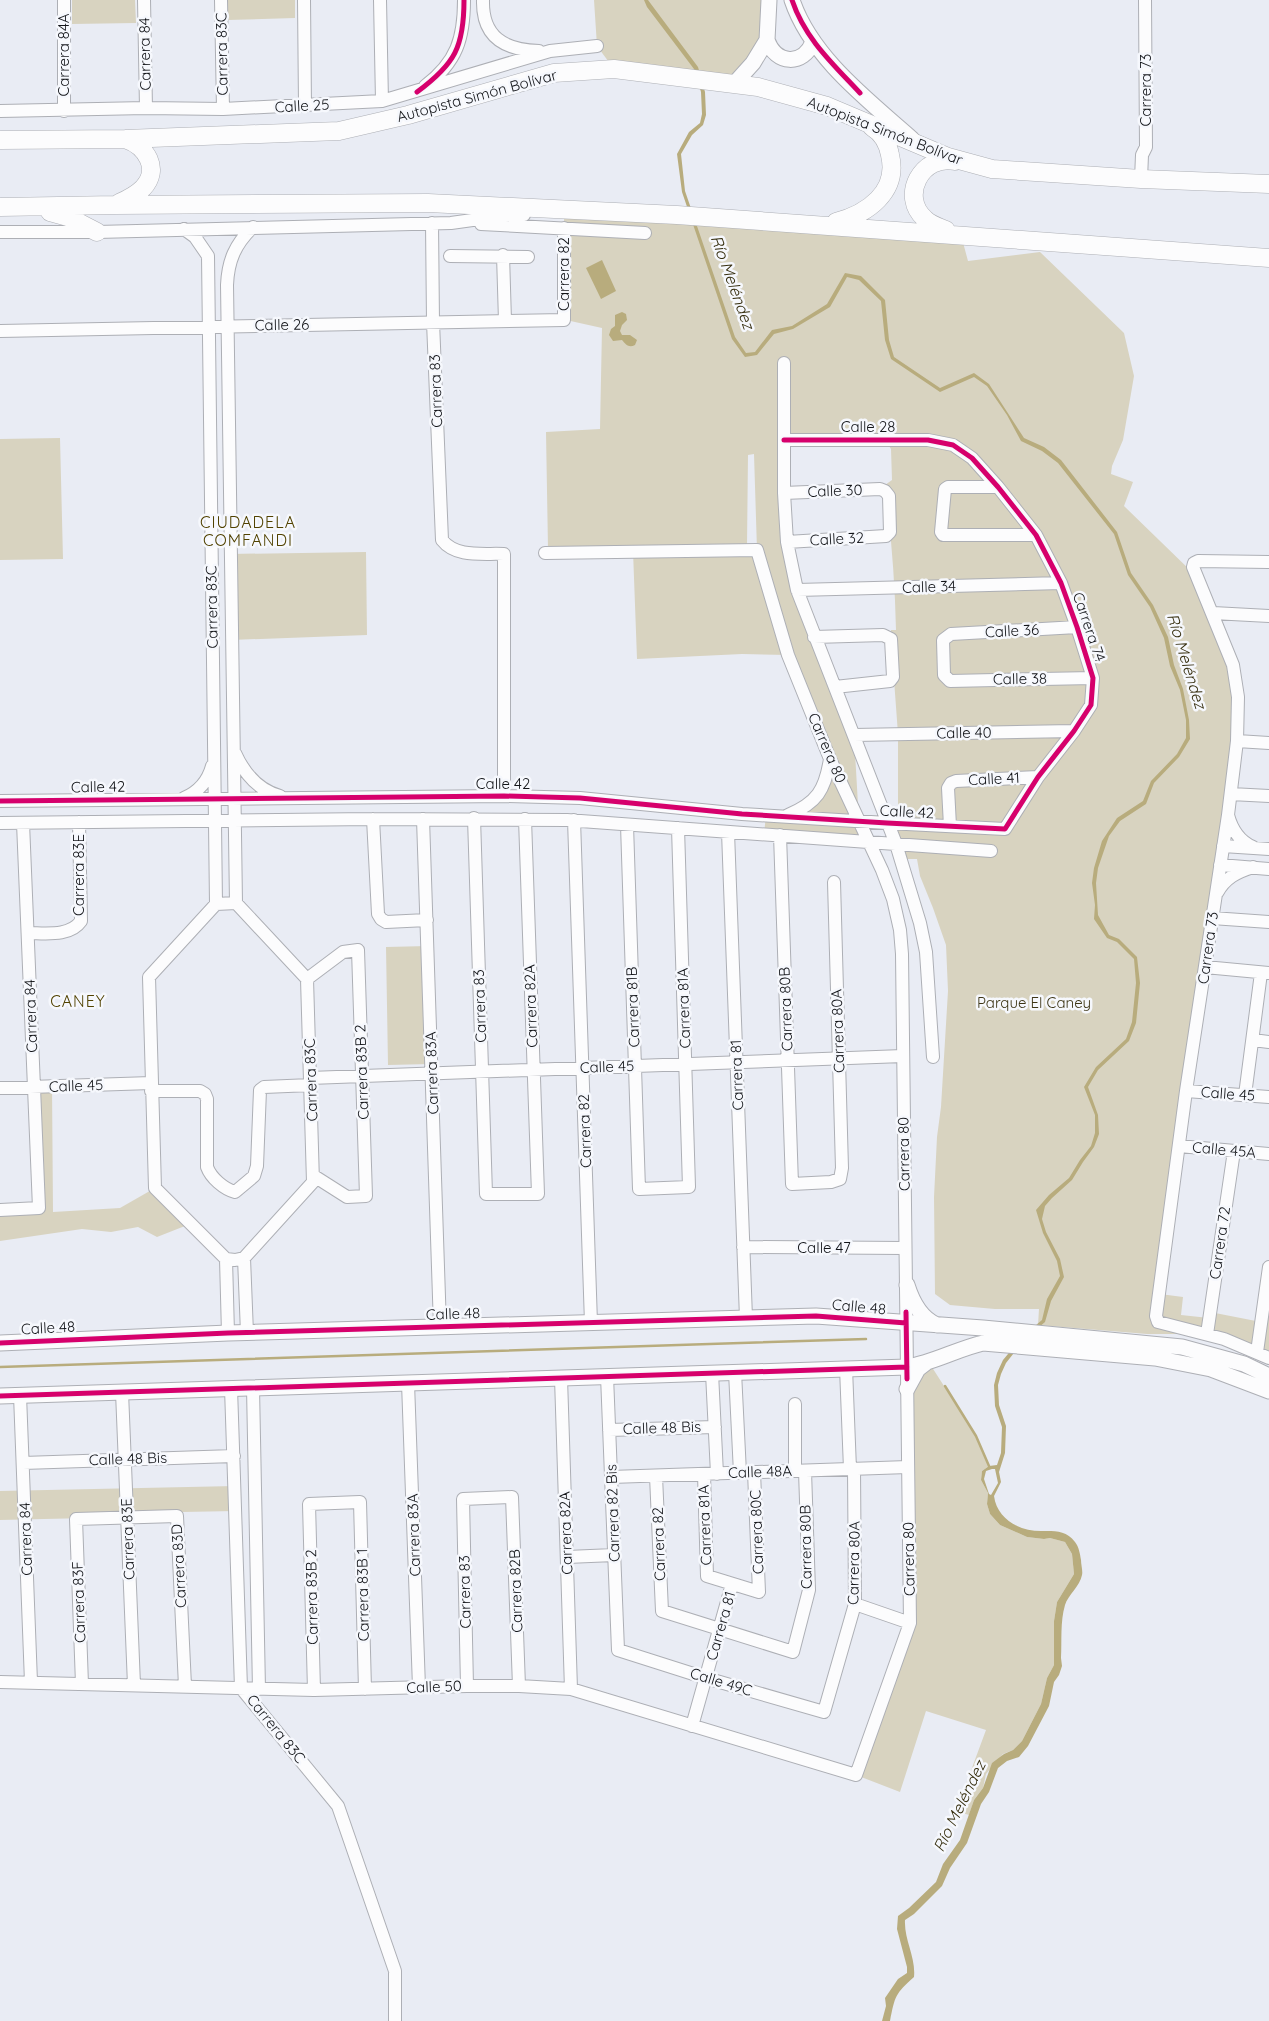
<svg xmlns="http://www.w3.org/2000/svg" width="1269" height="2021" font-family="Quicksand,sans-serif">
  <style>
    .green { fill: #d8d3c0 }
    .water { fill: #b8ac7d; fill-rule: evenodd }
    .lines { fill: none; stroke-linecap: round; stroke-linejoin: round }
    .stream { stroke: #b8ac7d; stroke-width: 2.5 }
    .minor-casing { stroke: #adafb5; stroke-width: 14 }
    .major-casing { stroke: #adafb5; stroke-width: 17 }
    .highway-casing { stroke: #adafb5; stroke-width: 19 }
    .minor { stroke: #fcfcfd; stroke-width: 12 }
    .major { stroke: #fcfcfd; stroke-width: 15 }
    .highway { stroke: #fcfcfd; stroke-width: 18 }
    .cycleway-casing { stroke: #f6f8fd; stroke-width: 8 }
    .cycleway { stroke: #d6006c; stroke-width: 5 }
    .labels { text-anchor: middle; stroke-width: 5; stroke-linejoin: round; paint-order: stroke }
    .street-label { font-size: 15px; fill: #121418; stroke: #f6f8fd }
    .park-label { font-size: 15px; fill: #3d3515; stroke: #f6f8fd }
    .water-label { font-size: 16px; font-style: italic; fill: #352d0d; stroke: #f6f8fd }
    .neighbourhood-label { font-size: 16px; letter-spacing: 1px; fill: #514200; stroke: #f6f8fd }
  </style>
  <rect width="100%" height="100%" fill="#e9ecf4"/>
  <path class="green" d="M72 0H135L136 23 72 24Z
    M228 0H295V18L228 20Z
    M594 0H769L767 40 735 83 614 69 597 46Z
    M564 213 961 235 968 261 1040 252 1124 333 1134 376 1123 440 1112 466 1111 474 1133 482 1124 506 1194 574 1238 697 1160 1294 1183 1297 1181 1315 1209 1318 1210 1312 1261 1322 1269 1267V1358L1207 1334H1147L1038 1325 1039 1309H995L950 1305 935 1294 934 1197 937 1137 941 1107 948 991 946 945 933 908 920 876 917 859H900L882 812 898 811V734L891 639V630H896C895 581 891 534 885 485L892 480 891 449 885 440H784L797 590 854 735 859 822 869 842 764 834 766 815 804 809 830 760 788 655 742 654 637 659 633 551 757 550 754 454 748 455 747 546 548 549 546 432 600 429 602 328 566 320 565 235 615 237 564 234Z
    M60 438 63 559 0 560V439Z
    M366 552 367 635 231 640 229 554Z
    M428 946 431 1064 388 1065 386 947Z
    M52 1086 53 1212 120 1208 155 1188 190 1224 157 1237 138 1227 111 1232 82 1229 0 1241V1210L39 1208 34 1087Z
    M928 1361 976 1436 989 1466 982 1471 981 1480 988 1493 987 1504 990 1514 1000 1525 1027 1537 1044 1539 1050 1538 1065 1542 1072 1554 1074 1574 1057 1602 1054 1621V1665L1047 1678 1041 1704 1022 1741 1013 1750 1003 1754 986 1774 983 1788 974 1800 969 1815 956 1811 986 1730 926 1711 900 1792 856 1775 910 1623 907 1389Z
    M235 1486 236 1511 182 1512 177 1516 0 1520V1491Z"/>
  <path class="water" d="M644 0H648L698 67 705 92 706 115 703 125 692 135 681 154 685 191 735 337 746 353 755 352 772 330 792 326 827 304 845 273 861 276 885 300 889 340 894 357 940 388 974 373 989 384 1024 438 1044 447 1061 460 1117 532 1131 573 1153 605 1168 637 1174 665 1183 689 1189 720 1190 739 1179 757 1154 783 1146 804 1120 821 1109 836 1098 868 1096 883 1098 915 1109 935 1119 939 1137 957 1140 983 1136 1023 1129 1041 1098 1070 1088 1087 1098 1115 1099 1134 1094 1147 1083 1162 1072 1180 1052 1198 1045 1206 1042 1219 1046 1232 1060 1259 1064 1277 1051 1301 1045 1322 1025 1339 1006 1363 1001 1374 998 1385 999 1405 1006 1426 1005 1453 999 1472 1001 1482 994 1496C997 1519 1019 1531 1041 1531 1055 1531 1066 1530 1075 1542 1079 1547 1080 1554 1081 1560 1081 1565 1083 1571 1082 1575 1080 1586 1068 1595 1065 1605 1060 1622 1062 1641 1061 1658L1062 1666 1059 1675 1054 1682 1049 1706 1028 1746 1019 1757 1007 1761 998 1768 989 1792 981 1804 967 1843 950 1868 942 1886 914 1914 905 1920C904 1940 916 1957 914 1977 895 1994 895 1996 890 2021H882L886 2006 885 1998 898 1979 907 1973V1967L897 1929 898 1916 909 1908 936 1882 943 1864 960 1840 974 1800 983 1788 992 1763 1004 1754 1013 1750 1022 1741 1041 1704 1047 1678 1054 1665V1621L1057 1602 1074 1574 1072 1554 1065 1542 1050 1538 1044 1539 1027 1537 1000 1525 990 1514 987 1504 988 1493 981 1480 982 1471 989 1466 997 1465 1001 1453 1002 1427 995 1406 994 1385 997 1373 1003 1360 1023 1336 1042 1320 1047 1299 1060 1276 1057 1261 1043 1233 1036 1210 1049 1195 1069 1178 1080 1160 1091 1146 1095 1133V1115L1084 1087 1096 1067 1126 1039 1132 1022 1136 983 1134 959 1117 942 1107 938 1094 919 1095 905 1092 883 1094 868 1102 841 1117 818 1143 801 1151 781 1177 754 1186 738V720L1180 690 1170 666 1164 638 1150 607 1128 575 1114 534 1058 463 1042 451 1021 441 1007 415 987 386 974 377 940 392 891 359 885 340 881 301 859 280 847 277 830 307 793 329 774 334 757 355 745 357 732 339 682 192 677 154 689 132 700 123 702 114 701 92 694 69 647 7ZM992 1469H995L998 1483 991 1495 989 1494 984 1479 986 1471Z
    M602 260 616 291 601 299 586 268Z
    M622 312 626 314 627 320 622 325 620 331 622 335H630L637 340 635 345C629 348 626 345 622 340L613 341 609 335 611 329 615 326V315Z"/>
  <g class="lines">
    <path class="stream" d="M0 1367 866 1339
      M945 1386 976 1436 989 1466"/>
    <defs>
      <path id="minor" d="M64 0V111
        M144 0 146 108
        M221 0 223 109
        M304 0 305 106
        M380 0 382 101
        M483 0C482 37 504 50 539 51
        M425 86C457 62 464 38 464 0
        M0 111 146 108 223 109 382 101 550 51 597 46
        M1141 179 1142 155 1146 147 1145 0
        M432 223 433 322 442 540C456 558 483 553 504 554V796
        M481 224 645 233
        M184 229 195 237 208 256 216 904 149 977 155 1188 226 1259 235 1260 244 1258 313 1182 307 979 236 903 216 904
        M0 232H97L451 223 501 216 524 215
        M503 255 505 321
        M450 256 528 257
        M0 331 564 320V228
        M784 363V493L787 542 797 590 896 844 920 923 926 952 933 1057
        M998 487H948L945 489 941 532 943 535H1036
        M784 493 880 489 885 491 889 496 890 532 886 536 787 542
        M1269 562 1198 561 1194 563 1193 567 1233 665 1238 697 1237 741 1228 815 1186 1091 1156 1316 1158 1322 1224 1339 1269 1358
        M797 590 1061 583
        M1213 613 1269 616
        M1077 627 951 634 943 640 944 675 950 681 1093 678
        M814 637 883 635 891 639 893 677 890 681 835 687
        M854 735 1074 731
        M1237 741 1269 743
        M235 753C244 773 258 790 280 796
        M1231 794 1269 796
        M184 798C198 792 208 781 212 766
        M0 801 504 796 580 798 742 814 887 823 1005 829 1038 777 1074 731 1091 705 1093 678 1077 627 1061 583 1036 535 998 487 972 458 953 445 928 440H784
        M788 815C817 803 825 790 830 759
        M1228 815C1232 830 1239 841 1253 847
        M474 818 486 1194H538L525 819
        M373 819 378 914 381 919 386 922 427 920
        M423 819 440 1327
        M574 820 591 1323
        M0 823 373 819 567 820 991 851
        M627 825 639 1189 689 1187 678 828
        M950 826 948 788 951 783 956 781 1038 777
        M728 832 746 1318
        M780 835 792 1184 831 1182 840 1179 842 1168 834 882
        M1223 846 1269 849
        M1220 865 1269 869
        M1217 893C1225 878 1237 872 1253 867
        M236 903 227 285C228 261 235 244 253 227
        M1212 918 1269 922
        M28 933C45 933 70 937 81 921L79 822
        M1205 967 1269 973
        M307 979 343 952 358 950 366 1196 347 1197 314 1176
        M1253 1040 1269 1042
        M310 1078 903 1056
        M0 1088 151 1083
        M151 1091H200L205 1094 207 1099V1167C211 1178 224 1189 235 1192L254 1176 257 1166 260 1090 264 1087 311 1085
        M1186 1091 1269 1097
        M1245 1095 1261 973
        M1179 1146 1269 1154
        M0 1210 39 1208 23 823
        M743 1247 905 1248
        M244 1258 247 1333
        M226 1259 228 1333
        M1207 1334 1234 1151
        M1257 1352 1269 1267
        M846 1368 850 1469
        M735 1372 740 1473
        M712 1373 717 1474
        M607 1376 618 1650 706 1678 824 1712 855 1604 854 1469
        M561 1378 571 1689
        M408 1383 419 1687
        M231 1388 241 1688 338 1806 395 1971V2021
        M253 1388 259 1689
        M122 1392 134 1685
        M20 1395 31 1682
        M795 1404V1471
        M609 1430 715 1427
        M23 1463 234 1456
        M704 1474 707 1576 759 1592 754 1472
        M656 1476 662 1611 793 1652 809 1590 805 1471
        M611 1477 908 1467
        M567 1557 614 1555
        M855 1604 910 1623
        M0 1682 314 1690 467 1686H519L571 1689 856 1775 910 1623 902 954 900 930 893 899 882 870 830 759 788 655 757 550 545 553
        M82 1684 76 1519 177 1516 185 1686
        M467 1686 463 1499 512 1497 519 1686
        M314 1690 309 1504 360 1502 365 1689
        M692 1726 732 1584"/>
      <path id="major" d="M792 0C811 57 868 100 912 139
        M767 40C776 65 803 66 813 42
        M735 83 753 63 767 40 769 0
        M907 1285C912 1301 920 1318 937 1325
        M0 1343 228 1333 816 1316 983 1328 1182 1347 1244 1364 1269 1376
        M907 1389 918 1369 927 1362
        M0 1396 907 1367C933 1363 957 1349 983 1343L1155 1358 1211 1369 1269 1391"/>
      <path id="highway" d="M0 140 125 139 339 131 408 115 554 73 614 69 758 87 827 106 948 157 992 169 1141 179 1269 184
        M119 203C128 199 136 195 143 188 161 169 146 146 125 139
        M0 207 116 205 428 203 677 215 1269 258
        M50 212 68 217 97 232
        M836 222C867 214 899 192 890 155 888 144 882 133 872 127
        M946 230C939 227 931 225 925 219 899 196 922 154 955 161"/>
    </defs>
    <use href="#minor" class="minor-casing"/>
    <use href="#major" class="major-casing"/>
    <use href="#highway" class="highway-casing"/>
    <use href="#minor" class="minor"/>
    <use href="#major" class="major"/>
    <use href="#highway" class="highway"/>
    <defs>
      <path id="cycleway" d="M792 0C805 39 833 64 860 93
        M417 92C455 64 464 47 464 0
        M0 801 504 796 580 798 742 814 887 823 1005 829 1038 777 1074 731 1091 705 1093 678 1077 627 1061 583 1036 535 998 487 972 458 953 445 928 440H784
        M906 1312 907 1379
        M0 1343 228 1333 816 1316 906 1323
        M0 1396 907 1367"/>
    </defs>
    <use href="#cycleway" class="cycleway-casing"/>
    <use href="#cycleway" class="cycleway"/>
  </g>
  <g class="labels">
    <g class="street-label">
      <text transform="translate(145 54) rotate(-91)" y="5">Carrera 84</text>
      <text transform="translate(222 54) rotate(-91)" y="5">Carrera 83C</text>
      <text transform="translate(64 55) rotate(-90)" y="5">Carrera 84A</text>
      <text transform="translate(1146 90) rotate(-90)" y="5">Carrera 73</text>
      <text transform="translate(477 96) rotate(-15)" y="5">Autopista Simón Bolívar</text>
      <text transform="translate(302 106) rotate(-3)" y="5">Calle 25</text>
      <text transform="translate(885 131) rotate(21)" y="5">Autopista Simón Bolívar</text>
      <text transform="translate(564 274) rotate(-90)" y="5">Carrera 82</text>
      <text transform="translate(282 325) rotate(-1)" y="5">Calle 26</text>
      <text transform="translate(436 391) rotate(-92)" y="5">Carrera 83</text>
      <text x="868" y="432">Calle 28</text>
      <text transform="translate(835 491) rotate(-2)" y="5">Calle 30</text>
      <text transform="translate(837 539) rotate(-3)" y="5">Calle 32</text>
      <text transform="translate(929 587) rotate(-2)" y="5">Calle 34</text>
      <text transform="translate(212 607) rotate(-91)" y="5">Carrera 83C</text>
      <text transform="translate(1089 627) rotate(71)" y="5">Carrera 74</text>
      <text transform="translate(1012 631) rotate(-3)" y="5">Calle 36</text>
      <text transform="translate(1020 679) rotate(-1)" y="5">Calle 38</text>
      <text transform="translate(964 733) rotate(-1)" y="5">Calle 40</text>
      <text transform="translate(827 748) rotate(67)" y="5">Carrera 80</text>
      <text transform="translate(994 779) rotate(-3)" y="5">Calle 41</text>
      <text x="503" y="789">Calle 42</text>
      <text transform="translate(98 787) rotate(-1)" y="5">Calle 42</text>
      <text transform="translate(907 812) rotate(3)" y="5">Calle 42</text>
      <text transform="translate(79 875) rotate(-90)" y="5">Carrera 83E</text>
      <text transform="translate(1208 948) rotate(-82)" y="5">Carrera 73</text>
      <text transform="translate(480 1006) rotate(-92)" y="5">Carrera 83</text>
      <text transform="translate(531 1006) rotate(-92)" y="5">Carrera 82A</text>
      <text transform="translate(633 1007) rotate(-92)" y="5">Carrera 81B</text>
      <text transform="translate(684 1008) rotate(-92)" y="5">Carrera 81A</text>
      <text transform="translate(786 1009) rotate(-92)" y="5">Carrera 80B</text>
      <text transform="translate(31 1016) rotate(-92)" y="5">Carrera 84</text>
      <text transform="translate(838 1031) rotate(-92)" y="5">Carrera 80A</text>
      <text transform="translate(607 1067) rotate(-2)" y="5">Calle 45</text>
      <text transform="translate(362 1072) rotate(-92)" y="5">Carrera 83B 2</text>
      <text transform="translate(432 1073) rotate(-92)" y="5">Carrera 83A</text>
      <text transform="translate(737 1075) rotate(-92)" y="5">Carrera 81</text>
      <text transform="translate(311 1080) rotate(-92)" y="5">Carrera 83C</text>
      <text transform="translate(76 1086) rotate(-2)" y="5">Calle 45</text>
      <text transform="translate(1228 1094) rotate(4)" y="5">Calle 45</text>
      <text transform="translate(585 1131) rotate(-92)" y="5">Carrera 82</text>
      <text transform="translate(1224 1150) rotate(5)" y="5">Calle 45A</text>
      <text transform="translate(904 1154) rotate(-91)" y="5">Carrera 80</text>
      <text transform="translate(1220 1243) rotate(-82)" y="5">Carrera 72</text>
      <text x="824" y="1253">Calle 47</text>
      <text transform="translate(859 1307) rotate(5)" y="5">Calle 48</text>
      <text transform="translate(453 1314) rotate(-2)" y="5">Calle 48</text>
      <text transform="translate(48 1328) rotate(-3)" y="5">Calle 48</text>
      <text transform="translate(662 1428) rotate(-2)" y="5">Calle 48 Bis</text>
      <text transform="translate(128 1459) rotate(-2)" y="5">Calle 48 Bis</text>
      <text transform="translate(760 1472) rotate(-2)" y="5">Calle 48A</text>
      <text transform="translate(613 1513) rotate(-92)" y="5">Carrera 82 Bis</text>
      <text transform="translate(705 1525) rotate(-92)" y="5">Carrera 81A</text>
      <text transform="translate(757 1532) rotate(-92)" y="5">Carrera 80C</text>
      <text transform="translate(566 1533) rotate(-92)" y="5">Carrera 82A</text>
      <text transform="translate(414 1535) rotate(-92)" y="5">Carrera 83A</text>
      <text transform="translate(26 1539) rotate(-92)" y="5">Carrera 84</text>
      <text transform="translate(128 1539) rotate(-92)" y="5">Carrera 83E</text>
      <text transform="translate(659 1544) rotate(-92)" y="5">Carrera 82</text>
      <text transform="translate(806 1547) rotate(-91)" y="5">Carrera 80B</text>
      <text transform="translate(909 1559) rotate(-91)" y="5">Carrera 80</text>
      <text transform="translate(854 1563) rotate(-89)" y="5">Carrera 80A</text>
      <text transform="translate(179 1566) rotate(-93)" y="5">Carrera 83D</text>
      <text transform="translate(516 1591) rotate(-92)" y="5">Carrera 82B</text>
      <text transform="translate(465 1592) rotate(-91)" y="5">Carrera 83</text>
      <text transform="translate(363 1595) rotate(-91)" y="5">Carrera 83B 1</text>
      <text transform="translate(312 1597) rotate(-91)" y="5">Carrera 83B 2</text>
      <text transform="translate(79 1602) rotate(-92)" y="5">Carrera 83F</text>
      <text transform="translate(721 1626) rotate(-74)" y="5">Carrera 81</text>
      <text transform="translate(721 1682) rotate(17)" y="5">Calle 49C</text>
      <text transform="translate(434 1687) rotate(-2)" y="5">Calle 50</text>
      <text transform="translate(276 1729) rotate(51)" y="5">Carrera 83C</text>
    </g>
    <g class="park-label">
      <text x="1034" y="1008">Parque El Caney</text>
    </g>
    <g class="water-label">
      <text transform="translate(733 282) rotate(70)" y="6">Río Meléndez</text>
      <text transform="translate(1187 661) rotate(73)" y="6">Río Meléndez</text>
      <text transform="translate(959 1806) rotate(-64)" y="6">Río Meléndez</text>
    </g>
    <g class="neighbourhood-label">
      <text x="248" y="528">CIUDADELA<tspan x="248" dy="18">COMFANDI</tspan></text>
      <text x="78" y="1007">CANEY</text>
    </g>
  </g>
</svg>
